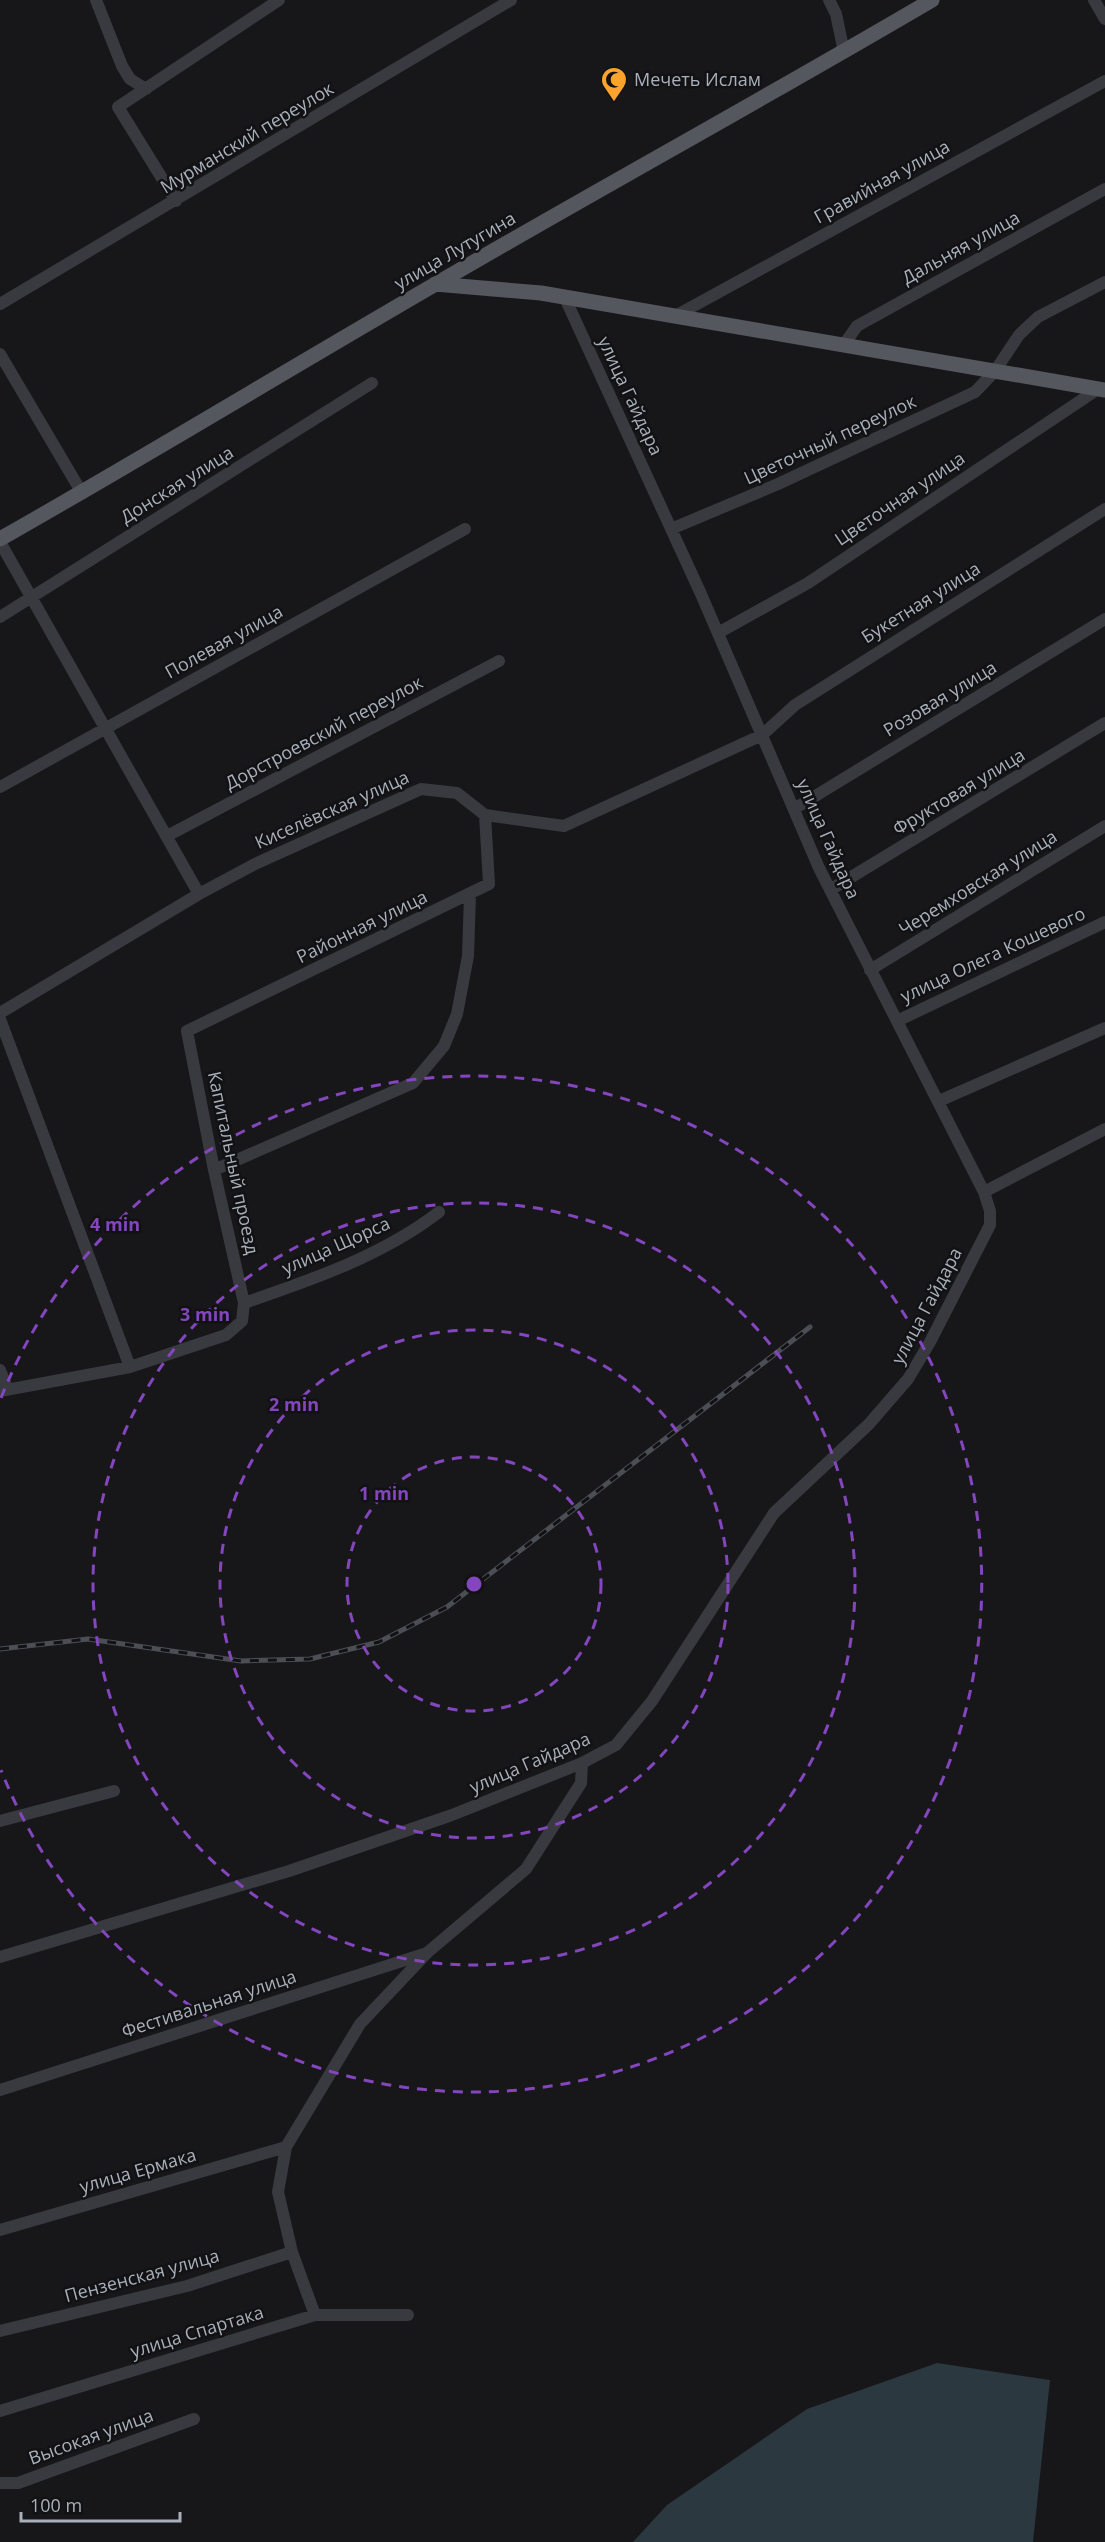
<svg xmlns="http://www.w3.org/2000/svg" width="1105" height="2542" font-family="'Open Sans',sans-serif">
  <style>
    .water { fill: #2c383f }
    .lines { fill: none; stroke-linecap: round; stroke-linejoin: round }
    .minor { stroke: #383a3f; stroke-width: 12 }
    .major { stroke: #54575e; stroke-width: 15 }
    .rail-casing { stroke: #4b4e54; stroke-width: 5 }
    .rail { stroke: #121215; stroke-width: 3; stroke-dasharray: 9; stroke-linecap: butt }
    .ring { fill: none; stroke: #8446be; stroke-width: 3; stroke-dasharray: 10 8 }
    .labels { text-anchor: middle; stroke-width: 5; stroke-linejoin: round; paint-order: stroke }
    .poi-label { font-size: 18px; fill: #a9b0ba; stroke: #121215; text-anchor: start }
    .street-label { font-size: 18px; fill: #a9b0ba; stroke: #121215 }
    .centre { fill: #8446be; stroke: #121215; stroke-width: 3 }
    .ring-label { font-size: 18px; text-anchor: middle; font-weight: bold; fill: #8446be; stroke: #121215; stroke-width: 5; stroke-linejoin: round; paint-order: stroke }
  </style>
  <rect width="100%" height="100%" fill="#17171a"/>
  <path class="water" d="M937 2363 1050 2380 1033 2542H633L667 2505 807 2409Z"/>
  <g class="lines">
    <path class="minor" d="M96 0 122 66 130 79 146 89
      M829 0 836 14 844 52
      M1094 0 1105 19
      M176 201 118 107 279 0
      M0 304 511 0
      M677 315 1105 81
      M843 346 857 326 1105 189
      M0 354 82 493
      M671 529 778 484 975 392 995 371 1019 335 1038 317 1105 282
      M0 542 199 894
      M0 617 372 383
      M718 633 808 583 1098 389
      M0 787 465 529
      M794 809 1105 619
      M167 836 499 661
      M830 890 1105 723
      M870 970 1105 826
      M0 1013 199 894 255 864 421 789 457 793 485 815 564 826 762 735 795 705 1105 509
      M0 1019 130 1367
      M897 1021 1105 922
      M939 1101 1105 1028
      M214 1170 413 1083 444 1046 457 1014 468 956 470 895
      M984 1192 1105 1129
      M244 1303C311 1280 382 1256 439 1212
      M0 1370 7 1388
      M0 1391 130 1367 226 1335 242 1321 244 1303 214 1170 187 1031 489 884 485 815
      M0 1821 114 1791
      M0 1957 289 1871 452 1815 582 1763 616 1745 652 1701 774 1513 869 1424 908 1379 930 1342 990 1225V1211L984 1192 819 868 701 594 565 298
      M0 2090 427 1953
      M0 2230 286 2147
      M315 2315 292 2252 278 2192 286 2147 360 2024 428 1952 526 1869 581 1783 582 1763
      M0 2331 187 2286 292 2252
      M0 2411 315 2315H408
      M0 2483H18L194 2419"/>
    <path class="major" d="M435 284 541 293 1105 390
      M0 539C146 456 289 369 434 285 599 189 767 97 932 0"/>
    <defs>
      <path id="rail" d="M0 1649 88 1639 241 1661 310 1659 379 1642 447 1607 810 1327"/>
    </defs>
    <use href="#rail" class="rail-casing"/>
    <use href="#rail" class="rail"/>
  </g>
  <g class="ring">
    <circle cx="474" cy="1584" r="127"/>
    <circle cx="474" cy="1584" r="254"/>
    <circle cx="474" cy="1584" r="381"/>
    <path d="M1 1398A508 508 0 1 1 1 1770"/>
  </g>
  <defs>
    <symbol id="mosque-pin" viewBox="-11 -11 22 30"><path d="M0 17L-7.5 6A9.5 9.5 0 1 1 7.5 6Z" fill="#fca32d" stroke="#121215"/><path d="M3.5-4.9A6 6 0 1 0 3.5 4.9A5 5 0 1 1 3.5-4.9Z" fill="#111"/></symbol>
  </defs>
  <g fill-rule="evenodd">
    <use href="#mosque-pin" x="599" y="65" width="30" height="40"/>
  </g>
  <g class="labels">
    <g class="poi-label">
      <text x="634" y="86">Мечеть Ислам</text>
    </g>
    <g class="street-label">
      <text transform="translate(247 138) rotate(-31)" y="6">Мурманский переулок</text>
      <text transform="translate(882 182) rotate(-29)" y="6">Гравийная улица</text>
      <text transform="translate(961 248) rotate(-29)" y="6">Дальняя улица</text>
      <text transform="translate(455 251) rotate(-30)" y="6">улица Лутугина</text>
      <text transform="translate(630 396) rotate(65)" y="6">улица Гайдара</text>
      <text transform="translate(830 440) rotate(-25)" y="6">Цветочный переулок</text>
      <text transform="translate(177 485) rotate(-32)" y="6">Донская улица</text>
      <text transform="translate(900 499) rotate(-34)" y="6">Цветочная улица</text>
      <text transform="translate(921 603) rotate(-32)" y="6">Букетная улица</text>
      <text transform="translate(224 642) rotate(-29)" y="6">Полевая улица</text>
      <text transform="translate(940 699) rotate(-31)" y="6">Розовая улица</text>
      <text transform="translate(324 733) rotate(-28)" y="6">Дорстроевский переулок</text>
      <text transform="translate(959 792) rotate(-31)" y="6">Фруктовая улица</text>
      <text transform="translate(332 810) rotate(-24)" y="6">Киселёвская улица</text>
      <text transform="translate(828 839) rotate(66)" y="6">улица Гайдара</text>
      <text transform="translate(978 883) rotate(-32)" y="6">Черемховская улица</text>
      <text transform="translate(362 927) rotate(-26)" y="6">Районная улица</text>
      <text transform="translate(993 955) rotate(-25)" y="6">улица Олега Кошевого</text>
      <text transform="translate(233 1163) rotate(78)" y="6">Капитальный проезд</text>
      <text transform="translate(336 1246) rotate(-24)" y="6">улица Щорса</text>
      <text transform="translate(927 1306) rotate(-62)" y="6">улица Гайдара</text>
      <text transform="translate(530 1763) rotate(-23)" y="6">улица Гайдара</text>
      <text transform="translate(209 2004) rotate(-18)" y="6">Фестивальная улица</text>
      <text transform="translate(138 2171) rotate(-16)" y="6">улица Ермака</text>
      <text transform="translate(142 2276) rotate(-15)" y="6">Пензенская улица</text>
      <text transform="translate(197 2332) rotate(-17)" y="6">улица Спартака</text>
      <text transform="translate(91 2437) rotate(-20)" y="6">Высокая улица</text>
    </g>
  </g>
  <circle cx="474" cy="1584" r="9" class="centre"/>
  <g class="ring-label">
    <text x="115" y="1231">4 min</text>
    <text x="205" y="1321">3 min</text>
    <text x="294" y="1411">2 min</text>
    <text x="384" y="1500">1 min</text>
  </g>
  <path d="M21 2512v9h159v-9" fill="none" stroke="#a9b0ba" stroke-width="3"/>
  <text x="30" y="2512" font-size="18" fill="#a9b0ba" stroke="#121215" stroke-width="4.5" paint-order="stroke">100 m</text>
</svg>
